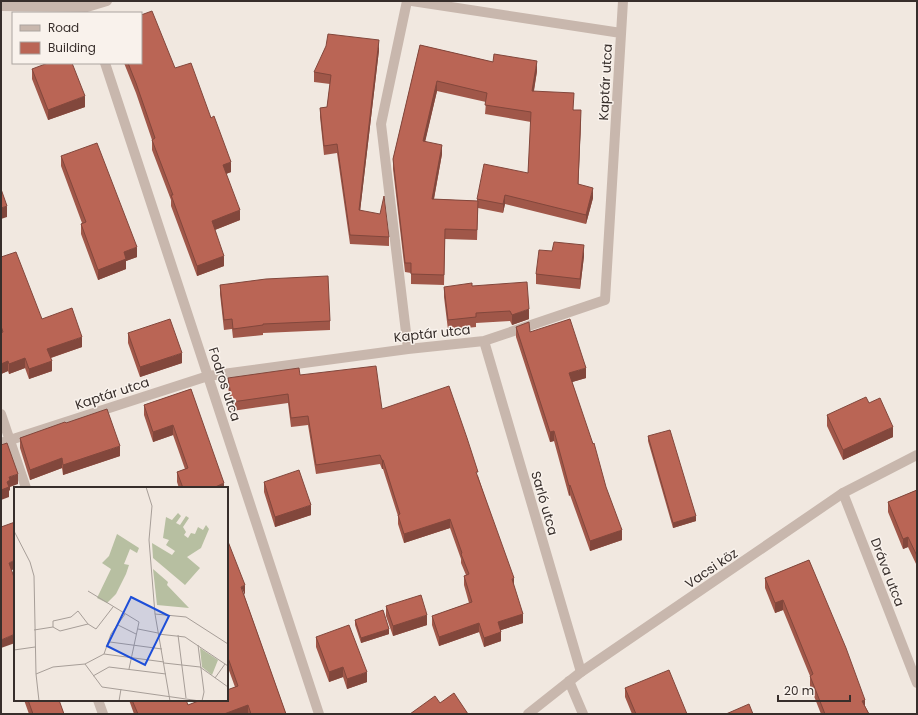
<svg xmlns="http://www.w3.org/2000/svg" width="918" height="715" font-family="Poppins,sans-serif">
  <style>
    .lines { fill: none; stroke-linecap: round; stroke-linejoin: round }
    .minor { stroke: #c8b7ad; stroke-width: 10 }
    .tertiary { stroke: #c8b7ad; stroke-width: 10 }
    .wall { fill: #a05749; fill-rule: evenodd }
    .shaded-wall { fill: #82473c }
    .building { fill: #ba6555; stroke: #82473c }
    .labels { text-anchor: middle; stroke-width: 3; stroke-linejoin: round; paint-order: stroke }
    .street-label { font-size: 13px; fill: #372e2b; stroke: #f9f2ec }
    .inset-road { fill: none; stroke: #a79e98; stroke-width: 1 }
    .view { fill: #1d4ed8; fill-opacity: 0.15; stroke: #1d4ed8; stroke-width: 2 }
    .inset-edge { fill: none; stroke: #372e2b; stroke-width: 2 }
  </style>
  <rect width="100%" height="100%" fill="#f1e8e0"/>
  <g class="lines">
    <path class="minor" d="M407 1 381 124 408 349
      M412 1 621 33
      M1 6 87 7 107 1
      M105 63 319 714
      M484 341 581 672
      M1 414 26 488
      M1 443 208 376 408 349 484 341 605 300 623 1
      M917 455 843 493 917 683
      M569 681 583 714
      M98 700 103 714"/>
    <path class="tertiary" d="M528 714 581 672 843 493"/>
  </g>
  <path class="wall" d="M420 45 493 62 537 71 534 91 574 110 581 120 578 185 593 198 586 224 505 204 503 213 478 208 477 240 445 239 444 285 411 284V273L405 272 393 169V159ZM437 91 486 102 485 114 531 122 528 173 477 199V201L434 199 442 154 425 141Z
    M379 50 360 211 389 237V246L350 244 337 153 324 155 320 117V108L327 107 330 84 314 82V72Z
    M124 63H141L175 68 211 118 231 172 226 174 240 220 215 230 224 266 197 276 171 206V200L152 150V140L136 93Z
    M32 69 85 107 48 120 32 79Z
    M61 156 137 257 126 261V269L98 280 81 234V224L82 223 61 166Z
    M584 256 580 289 536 284V274Z
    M1 257 42 319 82 347 51 358 52 371 29 379 25 368 9 374 8 371 1 374Z
    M220 285 330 321V330L263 333V335L233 338 232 329 224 330 220 294Z
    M472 286 529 319 512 325 510 321 476 323V327L448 330 444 297V287Z
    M516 327 530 332 586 378 572 382 622 540 590 551 570 495 569 496 554 441 550 442 516 337Z
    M128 333 182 363 140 377 128 343Z
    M300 375 382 409 478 476 514 586 523 623 501 630V641L484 647 479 632 439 646 432 625V616L469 603 464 585V576L466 575 461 563V559L450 528 404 543 398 524V516L383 469H382L380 464 316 474 308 425 291 427 288 403 232 411 228 387V378Z
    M191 389 224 488H179L177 482V472L185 469 173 435 153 442 144 415V405Z
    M869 403 893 437 843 460 827 426V415Z
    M66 423 120 456 63 475 62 468 30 480 20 448V438Z
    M648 436 696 521 673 528 648 441Z
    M264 482 311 515 275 527 264 492Z
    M917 490V566L908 547 903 549 888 512V502Z
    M227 539 244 595 286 714H134L129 700H186L188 705 235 687 227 665Z
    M809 560 865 706 869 714H821L810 686V676L783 610 775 613 765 588V578Z
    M386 606 427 625 393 636 386 616Z
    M355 620 389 634 361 643 355 625Z
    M316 637 367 682 347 689 343 677 329 682 316 647Z
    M625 688 687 714H632L625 697Z
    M24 700H61L59 701 64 714H29Z"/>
  <path class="shaded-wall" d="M379 40V50L359 220V210Z
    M537 61V71L532 101V91Z
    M437 81V91L423 151V141Z
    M85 96V107L48 120V110Z
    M581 110V120L578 194V184Z
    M442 145V154L432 209V199Z
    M231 162V172L223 175V165Z
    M593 188V198L586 224V215Z
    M505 195V204L503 213V204Z
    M7 206V217L1 219V208Z
    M240 210V220L212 231V221Z
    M584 245V256L580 289V279Z
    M137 247V257L126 261V269L98 280V270L124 252Z
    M224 256V266L197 276V266Z
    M529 309V319L512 325V315Z
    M82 337V347L47 359V349Z
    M182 353V363L140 377V367Z
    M25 358V368L9 374V364Z
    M8 361V371L1 374V364Z
    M52 361V371L29 379V369Z
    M586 368V378L569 383V373Z
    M173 425V435L153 442V432Z
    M893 427V437L843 460V450Z
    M554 431V441L550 442V432Z
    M120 446V456L63 475V465Z
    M62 458V468L30 480V470Z
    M382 460H383V469H382Z
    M18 474V484L10 487V490L9 491V497L1 500V490L9 477Z
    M224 483V488H213Z
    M570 485V495L569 496V486Z
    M311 505V515L275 527V517Z
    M696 516V521L673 528V523Z
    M450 519V528L404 543V534Z
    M622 530V540L590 551V541Z
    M908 537V547L903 549V539Z
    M15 560V569L9 571V563Z
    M514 578V587L512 579Z
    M245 585V595L241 587Z
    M783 600V610L775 613V603Z
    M523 614V623L498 631V622Z
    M427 615V625L393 636V626Z
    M479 623V632L439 646V637Z
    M389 629V634L361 643V638Z
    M501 632V641L484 647V638Z
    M15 634V643L1 648V640Z
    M343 667V677L329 682V672Z
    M367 672V682L347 689V679Z
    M865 700V710L862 701Z
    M248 705V714H224Z"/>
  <path class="building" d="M152 11 175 68 191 63 211 118 214 116 231 162 223 165 240 210 212 221 224 256 197 266 171 195H173L152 140 155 138 136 83 128 63H141V15Z
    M328 34 379 40 359 210 380 214 384 196 389 237 350 235 337 144 324 146 320 108 327 107 331 75 314 72 326 46Z
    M420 45 493 62 494 54 537 61 532 91 574 93 573 110H581L578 184 593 188 586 215 505 195 503 204 477 199 484 164 528 173 531 112 485 105 487 93 437 81 423 141 442 145 432 199 478 201 477 230 445 229 444 275 411 274V263H405L393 159Z
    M48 63H72L85 96 48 110 32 69Z
    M97 143 137 247 124 252 126 259 98 270 81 224 86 222 61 156Z
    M1 189 7 206 1 208Z
    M554 242 584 245 580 279 536 274 539 250 552 251Z
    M16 252 42 319 72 308 82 337 47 349 52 361 29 369 25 358 9 364 8 361 1 364V333L3 332 1 326V257Z
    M328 276 330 321 263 324V325L233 329 232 319 224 320 220 285 266 279Z
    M527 282 529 309 512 315 510 311 476 313V317L448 320 444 287 472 283V286Z
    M170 319 182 353 140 367 128 333Z
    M570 319 586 368 569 373 593 444 594 443 606 487 622 530 590 541 570 485 569 486 554 431 550 432 516 327 529 322 530 332Z
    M376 366 382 409 449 386 467 438 478 472H476L514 578 512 579 523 614 498 622 501 632 484 638 479 623 439 637 432 616 472 602 464 576 469 574 461 554 462 553 450 519 404 534 398 515 400 514 383 460H382L380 455 316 465 308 416 291 418 288 394 232 402 228 378 299 368 300 375Z
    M191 389 224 483 213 488H183L177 472 188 468 173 425 153 432 144 405Z
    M866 397 869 403 880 398 893 427 843 450 827 415Z
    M107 409 120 446 63 465 62 458 30 470 20 438 65 422 66 423Z
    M670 430 696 516 673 523 648 436Z
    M7 443 18 474 9 477 10 480 7 482 9 487 1 490V445Z
    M299 470 311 505 275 517 264 482Z
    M917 490V556L908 537 903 539 888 502Z
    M15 522V560L9 563 15 580V634L1 640V527Z
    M227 539 245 585 241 587 286 714H251L248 705 224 714H138L132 700H186L188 705 201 700H227V690L238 686 227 655Z
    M809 560 846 648 865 700 862 701 869 714H825L810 676 813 674 783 600 775 603 765 578Z
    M421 595 427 615 393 626 386 606Z
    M383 610 389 629 361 638 355 620Z
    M349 625 367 672 347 679 343 667 329 672 316 637Z
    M669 670 687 714H636L625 688Z
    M454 693 468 714H410L435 696 440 703Z
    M28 700H59L64 714H33Z
    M749 704 753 714H726Z"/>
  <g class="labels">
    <g class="street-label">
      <text transform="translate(605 82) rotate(-87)" y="5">Kaptár utca</text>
      <text transform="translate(432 333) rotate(-6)" y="5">Kaptár utca</text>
      <text transform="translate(225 384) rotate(72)" y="5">Fodros utca</text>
      <text transform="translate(112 393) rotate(-18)" y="5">Kaptár utca</text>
      <text transform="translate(545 503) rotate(74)" y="5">Sarló utca</text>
      <text transform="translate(711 568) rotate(-34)" y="5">Vacsi köz</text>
      <text transform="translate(888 572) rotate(69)" y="5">Dráva utca</text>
    </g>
  </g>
  <g transform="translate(14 487)">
    <rect width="214" height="214" fill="#f1e8e0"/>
    <path d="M164 26 167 29 162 36 166 38 172 29 175 31 169 40 172 45 170 48 174 51 177 46 181 47 184 40 189 43 192 38 195 42 187 61 173 70 186 81 171 98 139 71 138 56 158 68 161 64 152 58 155 53 149 51 152 30 158 33ZM103 47 125 61 123 66 116 62 110 77 115 78 112 87 102 107 93 116 83 111 97 82 88 76 95 69ZM139 82 154 95 153 98 175 121 143 118ZM186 161 204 173 198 188 188 180Z" fill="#b7bfa1"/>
    <path class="inset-road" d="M132 0 138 19 135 53 141 127 156 214M0 44 16 75 20 89 22 187 25 214M74 104 125 135 115 182M141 127 172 130 214 157M74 137 82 142 99 120M104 138 122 147M124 142 144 146M20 143 39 140V134L57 130 64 124 74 137 46 144 39 140M144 147 171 150 214 179M164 148 172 211M96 155 148 162M184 158 190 205 188 214M0 163 21 160M90 167 150 175M150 176 186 180 214 200M71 177 88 200 186 214M22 187 39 180 71 177 90 167 97 147 111 127M79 189 95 180 152 187M201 191 211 177M105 214 107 202"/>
    <path class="view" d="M117 110 155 129 131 178 93 159Z"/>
    <rect width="214" height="214" class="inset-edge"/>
  </g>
  <rect width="918" height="715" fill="none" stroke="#372e2b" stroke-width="4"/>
  <rect x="12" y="12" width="130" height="52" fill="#f9f2ec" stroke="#aba49f"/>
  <rect x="20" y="25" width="20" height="6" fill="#c8b7ad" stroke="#aba49f"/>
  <text x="48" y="32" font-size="12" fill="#372e2b">Road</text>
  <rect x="20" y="42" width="20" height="12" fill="#ba6555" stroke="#aba49f"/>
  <text x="48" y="52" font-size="12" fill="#372e2b">Building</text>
  <path d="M778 695v6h72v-6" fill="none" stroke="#372e2b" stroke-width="2"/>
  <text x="784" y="695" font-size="12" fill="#372e2b" stroke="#f9f2ec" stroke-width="3" paint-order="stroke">20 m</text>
</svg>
